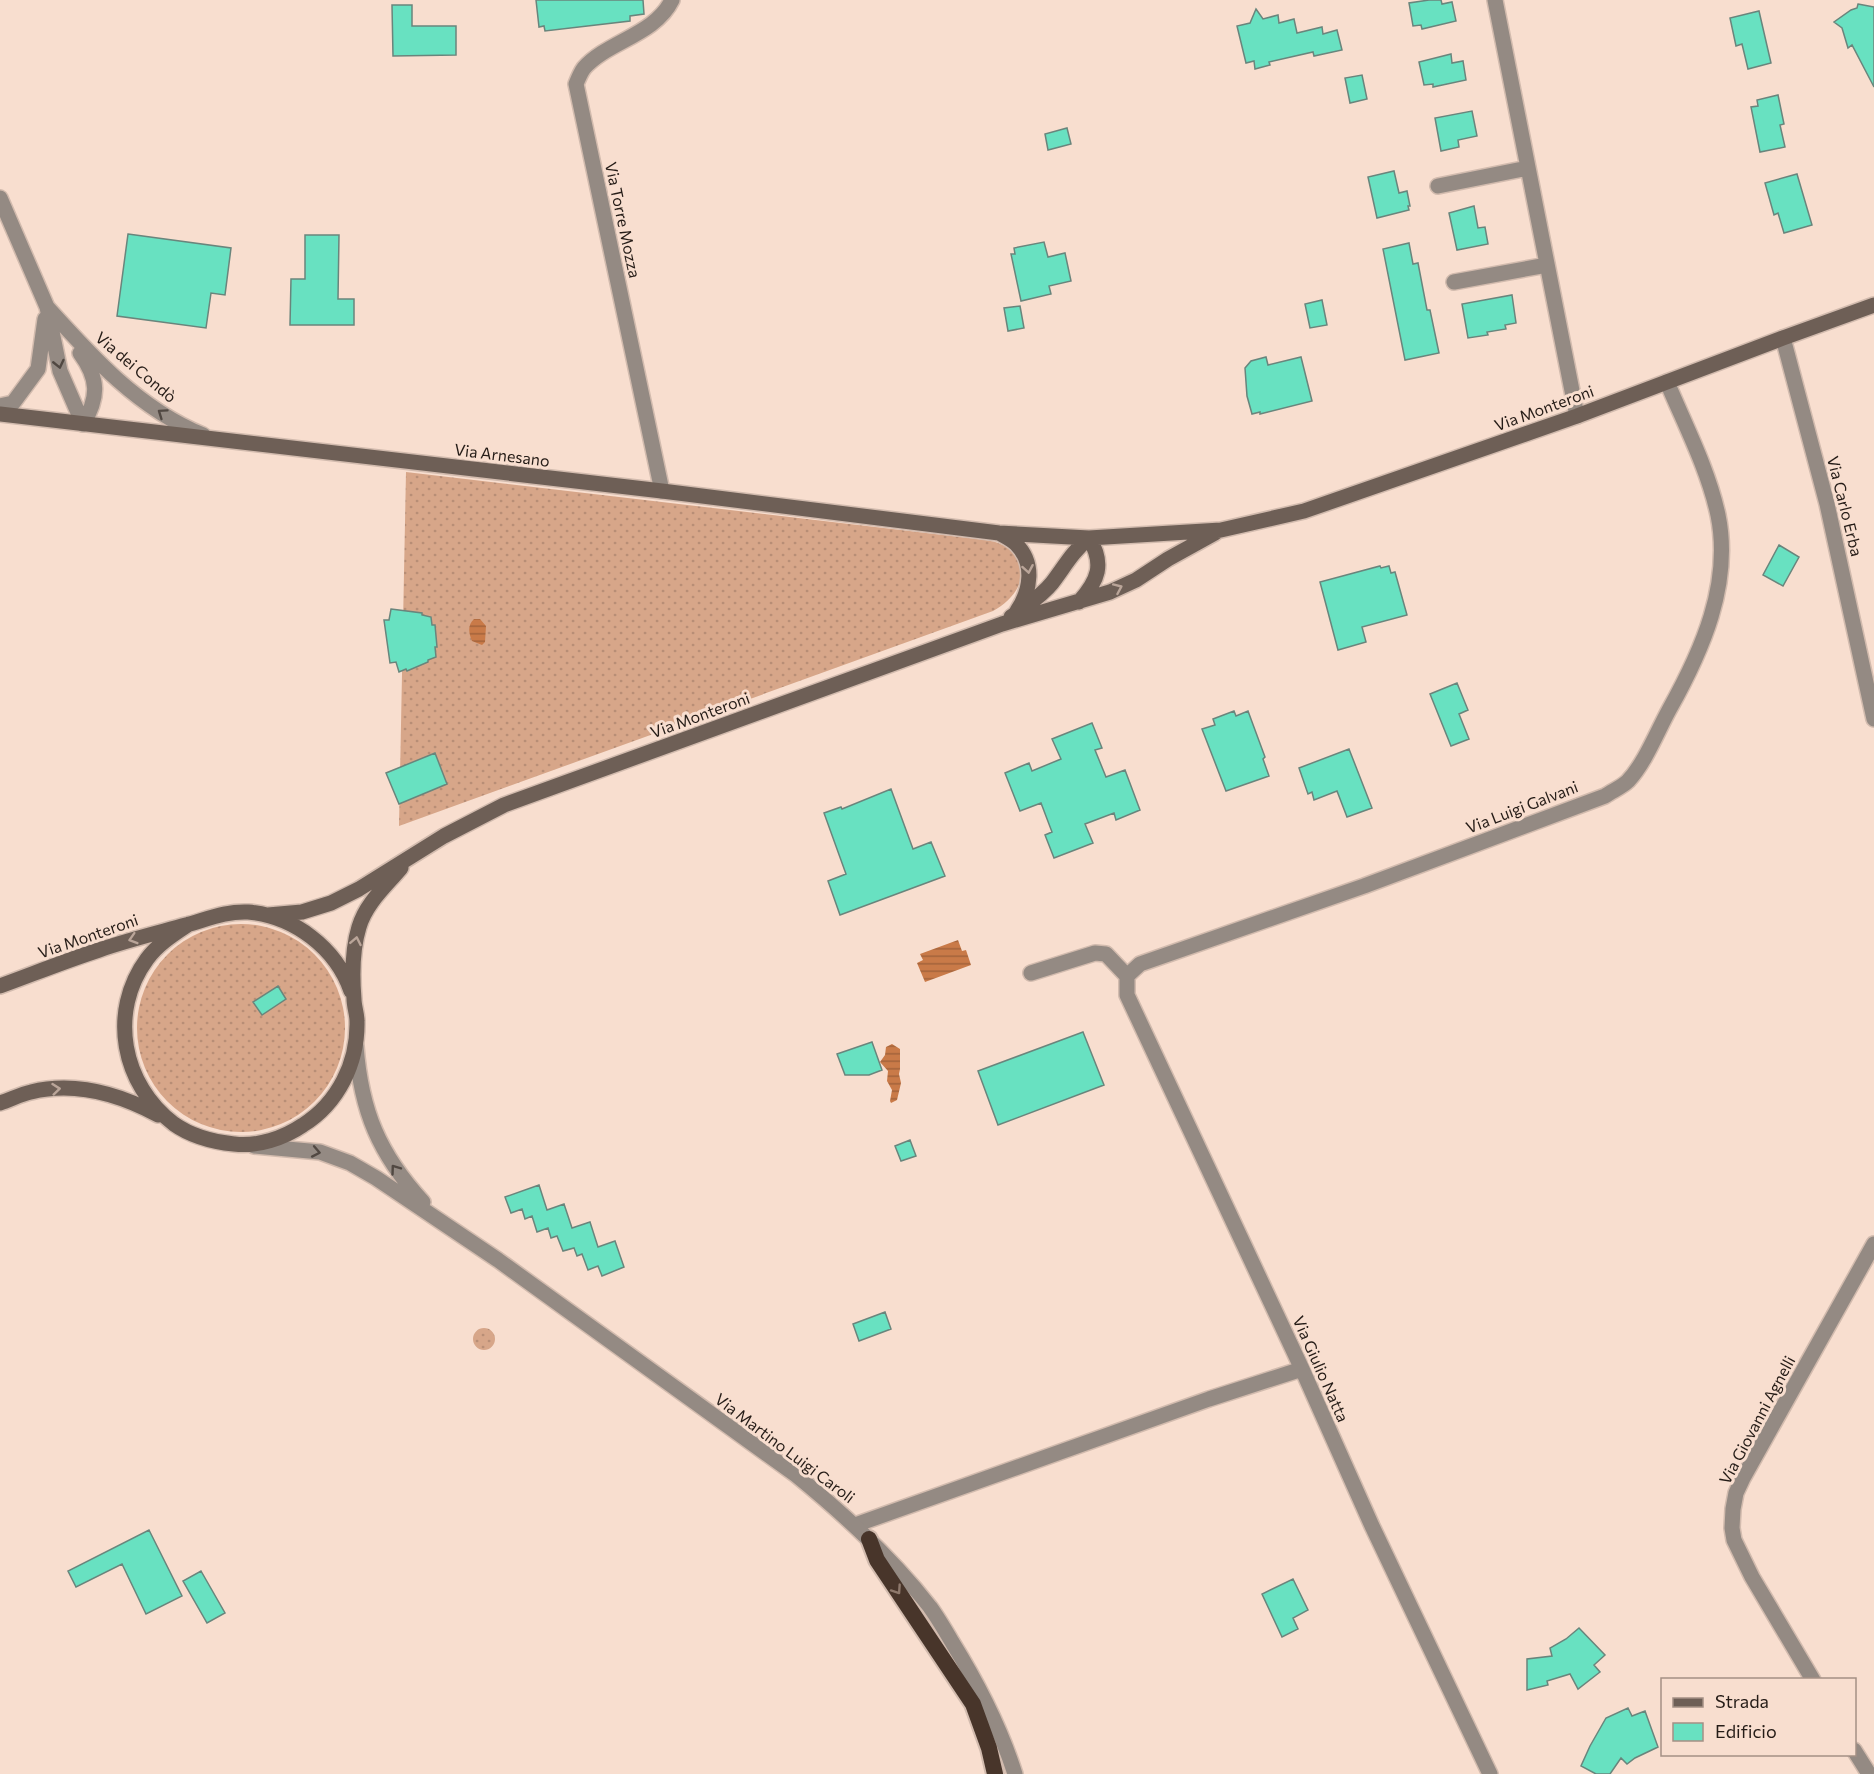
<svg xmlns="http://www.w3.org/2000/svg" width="1874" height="1774" font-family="Commissioner,sans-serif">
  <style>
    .grass { fill: url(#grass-dots) }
    .water { fill: url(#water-rules) }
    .building { fill: #68e1c1; stroke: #69857c; stroke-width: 1.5 }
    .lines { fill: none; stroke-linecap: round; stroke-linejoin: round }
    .minor-casing { stroke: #d2bbae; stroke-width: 18 }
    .tertiary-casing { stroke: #d2bbae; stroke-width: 18 }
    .secondary-casing { stroke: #d2bbae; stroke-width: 18 }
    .trunk-casing { stroke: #d2bbae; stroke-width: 20 }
    .minor { stroke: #948a83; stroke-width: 15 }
    .tertiary { stroke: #948a83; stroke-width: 15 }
    .secondary { stroke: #6e5f56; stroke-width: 15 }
    .trunk { stroke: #48352a; stroke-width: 16 }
    .oneway { stroke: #514842 }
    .oneway2 { stroke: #baa599 }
    .oneway3 { stroke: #8e796c }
    .labels { text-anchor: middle; stroke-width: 6; stroke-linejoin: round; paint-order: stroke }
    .street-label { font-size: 16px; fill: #251c17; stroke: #f8decf }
  </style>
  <defs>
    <pattern id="grass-dots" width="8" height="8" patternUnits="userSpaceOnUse" patternTransform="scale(1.5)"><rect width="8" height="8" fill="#d7a689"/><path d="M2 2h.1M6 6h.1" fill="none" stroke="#b88e76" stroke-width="1.8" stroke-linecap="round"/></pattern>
    <pattern id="water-rules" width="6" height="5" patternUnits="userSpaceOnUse" patternTransform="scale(1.5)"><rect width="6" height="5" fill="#c97a48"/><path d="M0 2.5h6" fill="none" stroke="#a3633b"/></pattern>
  </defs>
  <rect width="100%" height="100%" fill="#f8decf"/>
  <path class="grass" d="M406 472 969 538C982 540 1000 540 1010 550 1034 572 1016 599 993 611L399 826Z
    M137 1028a104 104 0 1 1 208 0a104 104 0 1 1-208 0Z
    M473 1339a11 11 0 1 1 22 0a11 11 0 1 1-22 0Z"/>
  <path class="water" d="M474 619H480L486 626 485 642 482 645 472 641C469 634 467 625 474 619Z
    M958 940 962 951 966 950 971 965 925 982 917 963 923 960 920 954Z
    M892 1044 900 1049V1069L899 1074 901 1083 897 1100 891 1103 890 1101 892 1090 887 1081 888 1071 880 1062 885 1055 886 1047Z"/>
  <path class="building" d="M536 0H643L644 14 630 16V21L545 31 544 26 539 27Z
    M1429 0H1441L1442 4 1452 2 1456 21 1422 29 1421 25 1413 26 1409 3Z
    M1858 4 1874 7V87L1852 45 1848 48 1842 28 1834 22 1851 10 1857 8Z
    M392 5H412V26H456V55L393 56Z
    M1256 9 1263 19 1278 15 1279 23 1294 19 1297 33 1322 27 1323 34 1337 30 1342 50 1314 56 1313 52 1269 62 1270 65 1255 69 1254 61 1246 63 1237 26 1250 23Z
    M1759 11 1771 63 1748 69 1742 44 1736 46 1730 18Z
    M1451 54 1452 63 1463 61 1466 80 1433 87V84L1424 85 1419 62Z
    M1362 75 1367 99 1350 103 1345 78Z
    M1778 95 1784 124 1780 125 1785 147 1760 152 1751 107 1758 106 1757 100Z
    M1472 111 1477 136 1458 140 1459 147 1441 151 1435 118Z
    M1067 128 1071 144 1048 150 1045 134Z
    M1394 171 1399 193 1407 191 1410 206H1408L1409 210 1377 218 1368 177Z
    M1797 174 1812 225 1784 233 1778 213 1774 215 1765 183Z
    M1474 206 1478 228 1485 227 1488 244 1457 250 1449 213Z
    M128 234 231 248 225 295 211 293 206 328 117 316Z
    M305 235H339L338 299H354V325H290L291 279H305Z
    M1044 242 1048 257 1065 253 1071 281 1049 286 1051 294 1021 301 1011 254H1015L1014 248Z
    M1409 243 1413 264 1418 263 1427 310H1430L1439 353 1405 360 1383 249Z
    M1512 295 1516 323 1505 325 1506 329 1487 332 1488 335 1468 338 1462 304Z
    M1322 300 1327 325 1310 328 1305 304Z
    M1020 306 1024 328 1008 331 1004 308Z
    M1266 357 1268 365 1301 357 1312 401 1260 414V412L1252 414 1247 396 1245 368 1251 361Z
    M1779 545 1799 557 1783 586 1763 575Z
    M1380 566 1381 568 1389 566 1391 573 1395 572 1407 615 1362 627 1366 642 1338 650 1320 582Z
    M391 609 422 613V615L431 617 432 625H435L437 647H435L436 657 428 660V662L407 671 406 669 399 672 396 662 390 663 384 620H389Z
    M1457 683 1468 710 1459 714 1469 739 1451 746 1430 694Z
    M1234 711 1236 716 1248 711 1265 757 1263 759 1269 776 1226 791 1202 729 1215 725 1213 719Z
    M1092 723 1102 748 1095 750 1106 777 1125 770 1140 810 1116 820 1114 813 1085 824 1093 843 1054 858 1045 835 1052 832 1041 803 1020 811 1005 773 1029 763 1032 771 1061 759 1052 739Z
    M1349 749 1372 808 1347 817 1337 791 1314 800 1312 792 1308 794 1299 768Z
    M435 753 447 784 399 804 386 773Z
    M891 789 913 849 931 842 945 876 840 915 828 881 846 874 824 813 841 807 842 809Z
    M278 986 286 999 262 1015 253 1002Z
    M1083 1032 1104 1085 998 1125 978 1071Z
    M872 1042 882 1070 869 1075H845L837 1054Z
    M910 1140 916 1156 901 1161 895 1146Z
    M539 1185 547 1210 564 1204 572 1228 590 1222 598 1247 615 1241 624 1267 602 1276 598 1266 588 1270 582 1254 577 1256 574 1248 563 1251 557 1236 551 1238 548 1228 537 1232 532 1216 525 1219 522 1209 511 1213 505 1197Z
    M885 1312 891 1329 859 1341 853 1324Z
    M149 1530 182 1596 146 1614 122 1564 76 1587 68 1571Z
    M201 1571 225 1613 207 1623 183 1581Z
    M1293 1579 1308 1610 1293 1618 1298 1629 1282 1637 1262 1594Z
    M1579 1628 1605 1655 1594 1665 1600 1672 1578 1689 1570 1674 1547 1681 1548 1685 1527 1690V1659L1552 1656 1550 1648 1566 1639Z
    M1628 1708 1632 1716 1645 1711 1658 1747 1635 1758 1627 1764 1621 1758 1610 1774H1596L1581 1766 1590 1746 1606 1718Z"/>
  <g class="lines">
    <defs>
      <path id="minor" d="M1495 0 1577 416
        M1438 186 1528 168
        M1454 282 1547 265
        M1783 338 1827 504 1874 719
        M662 491 576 84C578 79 581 72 584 68 608 41 655 35 672 0
        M1031 973 1095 953 1106 954 1127 976 1140 964 1364 886 1605 796C1612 791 1622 787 1628 781 1645 763 1657 732 1669 710 1702 651 1732 584 1718 515 1708 469 1685 425 1667 382
        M1127 976V995L1302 1369 1372 1526 1490 1774
        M855 1525 1209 1399 1302 1369
        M1813 1680 1752 1577 1734 1540 1732 1528 1733 1509 1736 1493 1743 1478 1874 1244
        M1854 1750 1869 1774"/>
      <path id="tertiary" d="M0 198 47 307 60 371 83 424
        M47 307C92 357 139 409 203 435
        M80 353C99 379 99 397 83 424
        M0 406 13 403 38 369 45 319
        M356 1046C361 1111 379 1154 423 1202
        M254 1146 320 1152 350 1163 376 1178 498 1260 796 1475C845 1515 891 1557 930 1607 938 1618 945 1630 952 1642 978 1684 1000 1727 1015 1774"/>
      <path id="secondary" d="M0 414 662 491 999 533 1089 538 1221 530 1304 511 1577 416 1783 338 1874 305
        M999 533C1004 536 1011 539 1016 544 1035 563 1031 590 1017 611
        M1079 602C1098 581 1105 564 1089 538
        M1011 617C1025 606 1041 597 1052 583 1065 566 1072 552 1089 538
        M268 915 302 912 331 903 359 889 444 836 504 805 1002 624 1110 592 1136 580 1168 559 1215 533
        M189 924C174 934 158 944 147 959 108 1012 122 1085 174 1124 191 1136 214 1142 234 1144 258 1147 284 1138 303 1125 338 1103 358 1063 357 1021 357 1014 354 1006 354 999 352 975 352 950 359 927 366 903 386 886 401 868
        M0 986C33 974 65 961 99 950 128 940 157 933 186 925 208 919 226 911 248 912 294 916 336 948 351 991
        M0 1103C10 1100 21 1094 31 1092 76 1081 119 1094 158 1115"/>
      <path id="trunk" d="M869 1539 877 1560 973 1704 989 1748 995 1774"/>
    </defs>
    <use href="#minor" class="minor-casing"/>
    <use href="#tertiary" class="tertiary-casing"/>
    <use href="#secondary" class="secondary-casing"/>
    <use href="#trunk" class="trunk-casing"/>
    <use href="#minor" class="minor"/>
    <use href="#tertiary" class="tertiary"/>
    <use href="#secondary" class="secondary"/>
    <use href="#trunk" class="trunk"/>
  </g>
  <defs><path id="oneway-chevron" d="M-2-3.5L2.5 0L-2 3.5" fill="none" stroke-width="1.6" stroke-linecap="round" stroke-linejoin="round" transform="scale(1.5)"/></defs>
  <g class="oneway">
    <use href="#oneway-chevron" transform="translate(59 364) rotate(77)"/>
    <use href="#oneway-chevron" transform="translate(162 413) rotate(-145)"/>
    <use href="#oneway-chevron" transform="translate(316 1152) rotate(11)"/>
    <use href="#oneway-chevron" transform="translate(395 1169) rotate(-126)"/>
  </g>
  <g class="oneway2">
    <use href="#oneway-chevron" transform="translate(1028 569) rotate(80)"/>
    <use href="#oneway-chevron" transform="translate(1118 588) rotate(-24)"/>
    <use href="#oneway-chevron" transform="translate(133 939) rotate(163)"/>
    <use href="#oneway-chevron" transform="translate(356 941) rotate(-79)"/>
    <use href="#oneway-chevron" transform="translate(56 1089) rotate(-6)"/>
  </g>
  <use class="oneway3" href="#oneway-chevron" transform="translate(897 1590) rotate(56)"/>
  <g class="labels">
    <g class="street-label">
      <text transform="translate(623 220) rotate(78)" y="6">Via Torre Mozza</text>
      <text transform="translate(136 367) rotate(40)" y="6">Via dei Condò</text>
      <text transform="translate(1544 408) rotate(-20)" y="6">Via Monteroni</text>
      <text transform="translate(502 455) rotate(7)" y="6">Via Arnesano</text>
      <text transform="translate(1845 506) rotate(76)" y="6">Via Carlo Erba</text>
      <text transform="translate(700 715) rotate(-20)" y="6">Via Monteroni</text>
      <text transform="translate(1522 807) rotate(-21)" y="6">Via Luigi Galvani</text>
      <text transform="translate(88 936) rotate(-19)" y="6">Via Monteroni</text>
      <text transform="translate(1321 1369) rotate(66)" y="6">Via Giulio Natta</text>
      <text transform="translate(1757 1420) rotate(-62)" y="6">Via Giovanni Agnelli</text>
      <text transform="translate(785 1448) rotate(37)" y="6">Via Martino Luigi Caroli</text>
    </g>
  </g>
  <rect x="1661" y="1678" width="195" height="78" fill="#f8decf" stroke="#a49085" stroke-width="1.5"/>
  <rect x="1673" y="1698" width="30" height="9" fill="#6e5f56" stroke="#a49085" stroke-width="1.5"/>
  <text x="1715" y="1708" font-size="18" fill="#251c17">Strada</text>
  <rect x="1673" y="1723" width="30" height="18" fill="#68e1c1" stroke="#a49085" stroke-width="1.5"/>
  <text x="1715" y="1738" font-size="18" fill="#251c17">Edificio</text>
</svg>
